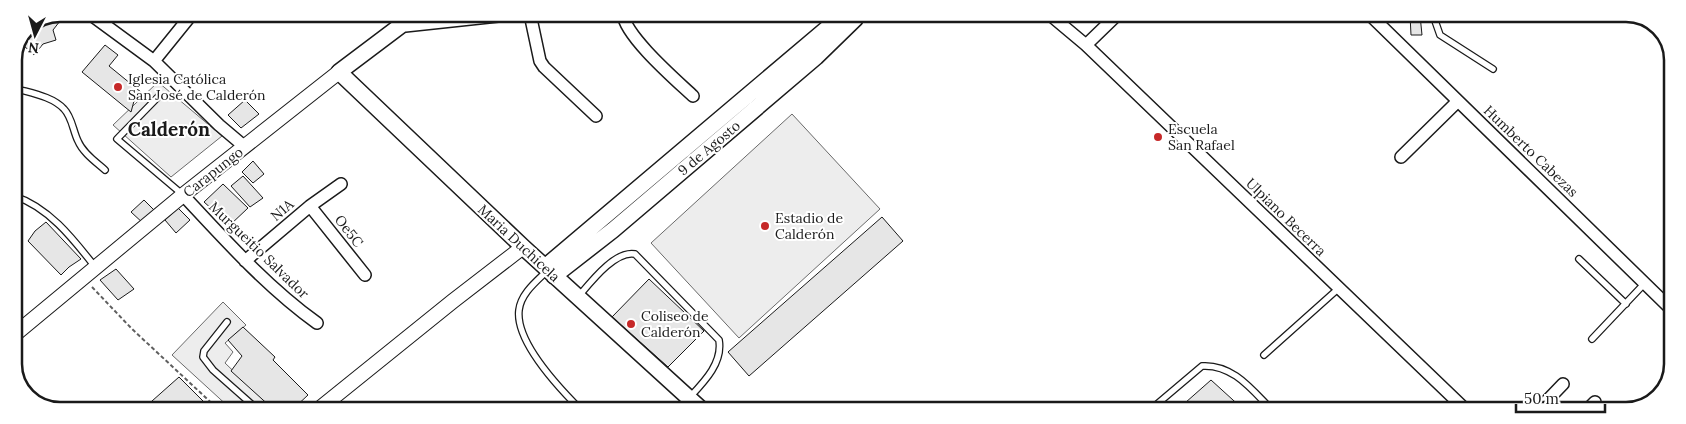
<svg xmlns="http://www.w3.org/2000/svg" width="1686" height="424" font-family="Lora,serif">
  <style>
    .built { fill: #ededed; stroke: #6a6a6a }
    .building { fill: #e6e6e6; stroke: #1a1a1a }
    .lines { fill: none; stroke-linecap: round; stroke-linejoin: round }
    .service-casing { stroke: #1a1a1a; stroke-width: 8 }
    .minor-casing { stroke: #1a1a1a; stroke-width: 14 }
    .tertiary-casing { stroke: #1a1a1a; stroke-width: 16 }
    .secondary-casing { stroke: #1a1a1a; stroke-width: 18 }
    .path { stroke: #5f5f5f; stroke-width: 2; stroke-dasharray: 4 2.5; stroke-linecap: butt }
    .service { stroke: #fff; stroke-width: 5.5 }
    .minor { stroke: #fff; stroke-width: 11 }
    .tertiary { stroke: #fff; stroke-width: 14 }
    .secondary { stroke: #fff; stroke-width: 15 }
    .poi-dot { fill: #c62828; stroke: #fff; stroke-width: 2 }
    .labels { text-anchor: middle; stroke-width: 4; stroke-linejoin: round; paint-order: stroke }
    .poi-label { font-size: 14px; fill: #1a1a1a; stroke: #fff; text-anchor: start }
    .street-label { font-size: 14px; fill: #1a1a1a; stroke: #fff }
    .district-label { font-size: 19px; font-weight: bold; fill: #1a1a1a; stroke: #fff }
    .rim { fill: none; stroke: #1a1a1a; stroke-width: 2.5 }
  </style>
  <rect width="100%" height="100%" fill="#fff"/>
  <path class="built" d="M158 82 222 136 171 177 113 125Z
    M792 114 880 209 739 338 651 243Z
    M223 302 246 325 225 343 233 352 225 363 273 409H231L172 355Z"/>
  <path class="building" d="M1410 15H1420L1422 35H1411Z
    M1452 15H1469V17H1452Z
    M55 16 60 21 53 30 56 40 43 44 34 55 23 45H20L28 27Z
    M105 45 118 55 109 66 147 97 134 101 131 112 82 72Z
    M245 100 259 114 241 128 228 115Z
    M253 161 264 174 253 183 242 172Z
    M243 176 263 198 250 207 231 186Z
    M223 184 248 208 230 225 204 202Z
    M144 200 157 213 144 224 131 212Z
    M178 208 190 220 176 233 165 220Z
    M882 217 903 241 749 376 728 352Z
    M46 222 81 259 69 267 61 275 28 241 35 231Z
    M116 269 134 289 118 300 100 280Z
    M649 279 704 331 668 367 612 317Z
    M243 327 275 357 273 360 308 395 293 409H273L231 371 242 356 228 340Z
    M179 377 211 409H143Z
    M1211 380 1244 410H1177Z"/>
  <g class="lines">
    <defs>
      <path id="service" d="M1433 15 1440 35 1493 69
        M14 88C30 93 52 96 64 109 72 117 73 131 78 141 83 153 96 162 105 170
        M159 96 117 139 182 194
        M14 196C49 207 74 240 96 268
        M1579 259 1626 304
        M548 270C537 281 521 293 519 310 515 342 560 389 581 410
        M578 297C590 283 615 250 635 254L719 340C723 363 704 382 689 398
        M227 322 204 351 203 357 213 370 257 409
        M1592 339 1645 283
        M1264 355 1339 288
        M1150 410 1202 366C1233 364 1252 390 1272 410"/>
      <path id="minor" d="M90 14 154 61 219 125 245 147
        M530 14 540 61 544 67 596 116
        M623 14C625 36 676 80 693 96
        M1049 14 1086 45 1466 410
        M1370 15 1671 309
        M1086 45 1118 14
        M154 61 192 14
        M1401 157 1458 101
        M183 195C225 240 267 287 317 323
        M310 206 365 275
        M245 261 310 206 341 184
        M1538 410 1563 384
        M1587 410 1595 402"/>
      <path id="tertiary" d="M14 335 183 195 339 72
        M319 409 453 301 523 247"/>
      <path id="secondary" d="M416 14 339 72 523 247 702 410
        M405 24 498 14
        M545 267 844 14
        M554 276 613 230 816 57 855 19 858 14"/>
    </defs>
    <use href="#service" class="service-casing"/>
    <use href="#minor" class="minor-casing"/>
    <use href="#tertiary" class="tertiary-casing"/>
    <use href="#secondary" class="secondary-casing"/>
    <path class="path" d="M92 287 132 329 218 409"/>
    <use href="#service" class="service"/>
    <use href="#minor" class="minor"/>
    <use href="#tertiary" class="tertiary"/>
    <use href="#secondary" class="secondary"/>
  </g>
  <g class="poi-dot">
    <circle cx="118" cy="87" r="5"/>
    <circle cx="1158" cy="137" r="5"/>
    <circle cx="765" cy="226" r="5"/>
    <circle cx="631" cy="324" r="5"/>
  </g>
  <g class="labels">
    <g class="poi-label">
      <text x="128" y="84">Iglesia Católica<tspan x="128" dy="16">San José de Calderón</tspan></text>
      <text x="1168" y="134">Escuela<tspan x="1168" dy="16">San Rafael</tspan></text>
      <text x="775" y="223">Estadio de<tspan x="775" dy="16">Calderón</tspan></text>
      <text x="641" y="321">Coliseo de<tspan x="641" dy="16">Calderón</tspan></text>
    </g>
    <g class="street-label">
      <text transform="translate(709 148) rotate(-40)" y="5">9 de Agosto</text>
      <text transform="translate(1531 151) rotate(44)" y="5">Humberto Cabezas</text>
      <text transform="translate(213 172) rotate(-38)" y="5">Carapungo</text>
      <text transform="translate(282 210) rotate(-41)" y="5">N1A</text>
      <text transform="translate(1286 217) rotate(44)" y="5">Ulpiano Becerra</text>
      <text transform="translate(349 231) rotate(52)" y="5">Oe5C</text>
      <text transform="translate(519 243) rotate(43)" y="5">Maria Duchicela</text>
      <text transform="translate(259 250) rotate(44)" y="5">Murgueitio Salvador</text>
    </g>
    <g class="district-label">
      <text x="169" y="136">Calderón</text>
    </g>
  </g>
  <path d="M0 0H1686V424H0ZM60 22H1626A38 38 0 0 1 1664 60V364A38 38 0 0 1 1626 402H60A38 38 0 0 1 22 364V60A38 38 0 0 1 60 22Z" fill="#fff" fill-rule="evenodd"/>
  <path class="rim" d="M60 22H1626A38 38 0 0 1 1664 60V364A38 38 0 0 1 1626 402H60A38 38 0 0 1 22 364V60A38 38 0 0 1 60 22Z"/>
  <g transform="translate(35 35) rotate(186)" stroke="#ffffff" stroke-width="4" paint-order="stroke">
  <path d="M0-4L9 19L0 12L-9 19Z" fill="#1a1a1a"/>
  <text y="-8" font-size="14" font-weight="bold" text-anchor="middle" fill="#1a1a1a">N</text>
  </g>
  <path d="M1516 404v8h89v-8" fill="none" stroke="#1a1a1a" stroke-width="2.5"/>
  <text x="1524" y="404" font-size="15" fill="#1a1a1a" stroke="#ffffff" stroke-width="4" paint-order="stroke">50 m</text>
</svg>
